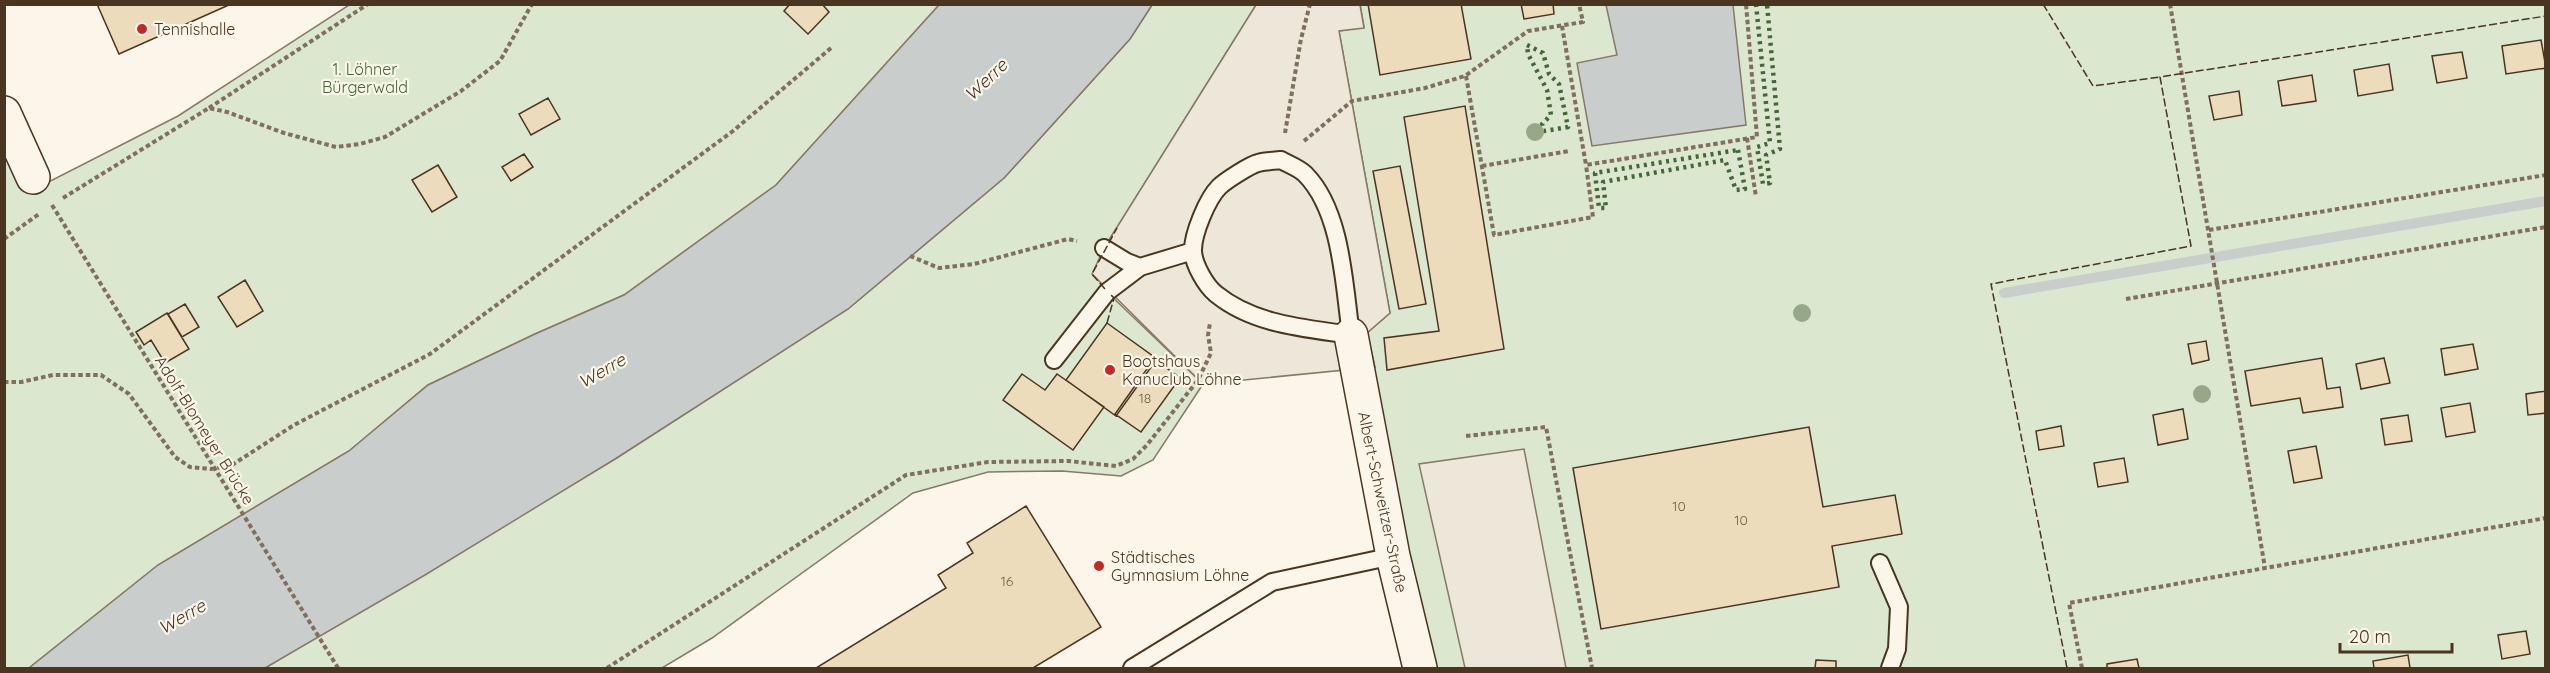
<svg xmlns="http://www.w3.org/2000/svg" width="2550" height="673" font-family="Quicksand,sans-serif">
  <style>
    .green { fill: #dce7d0; stroke: #887966; stroke-width: 1.5 }
    .parking { fill: #ede7d9; stroke: #887966; stroke-width: 1.5 }
    .water { fill: #c9cecd; stroke: #887966; stroke-width: 1.5 }
    .lines { fill: none; stroke-linecap: round; stroke-linejoin: round }
    .stream { stroke: #c9cecd; stroke-width: 10 }
    .building { fill: #ecdcbc; stroke: #4a3520; stroke-width: 1.5 }
    .lane-casing { stroke: #4a3520; stroke-width: 20 }
    .street-casing { stroke: #4a3520; stroke-width: 36 }
    .path { stroke: #7f6f5c; stroke-width: 4; stroke-dasharray: 4.5 3; stroke-linecap: butt }
    .lane { stroke: #fbf6e9; stroke-width: 16 }
    .street { stroke: #fbf6e9; stroke-width: 33 }
    .path-bridge { stroke: #7f6f5c; stroke-width: 4; stroke-dasharray: 4.5 3; stroke-linecap: butt }
    .hedge { stroke: #436837; stroke-width: 4.5; stroke-dasharray: 3 4.5; stroke-linecap: butt }
    .fence { stroke: #4a3520; stroke-width: 1.5; stroke-dasharray: 8 3; stroke-linecap: butt }
    .tree { fill: #96a887 }
    .poi-dot { fill: #c62828; stroke: #fbf6e9; stroke-width: 2 }
    .labels { text-anchor: middle; stroke-width: 4.5; stroke-linejoin: round; paint-order: stroke }
    .number-label { font-size: 14px; fill: #725f47 }
    .poi-label { font-size: 16px; fill: #4a3520; stroke: #fbf6e9; text-anchor: start }
    .park-label { font-size: 16px; fill: #436837; stroke: #fbf6e9 }
    .street-label { font-size: 16px; fill: #4a3520; stroke: #fbf6e9 }
    .water-label { font-size: 18px; font-style: italic; fill: #4a3520; stroke: #fbf6e9 }
  </style>
  <rect width="100%" height="100%" fill="#fbf6e9"/>
  <path class="green" d="M1360 4 2545 5V668H1404L1367 333 1390 313 1339 31 1364 27Z
    M349 5H939L776 185 624 295 535 334 428 385 349 451 158 565 29 668H4V142L27 193 178 116Z
    M1152 5H1256L1104 248 1107 292 1203 384 1153 460 1121 476 1062 471 988 472 913 493 712 638 662 668H265L615 459 848 309 1004 178 1130 39Z"/>
  <path class="parking" d="M1256 5H1360L1364 28 1339 31 1390 313 1367 333 1375 367 1203 384 1092 274 1104 248Z
    M1524 449 1566 668H1465L1419 464Z"/>
  <path class="water" d="M939 5H1152L1130 39 1004 178 848 309 615 459 425 575 265 668H29L158 565 349 451 428 385 535 334 624 295 776 185Z
    M1606 5H1733L1746 125 1592 146 1577 63 1617 55Z"/>
  <g class="lines">
    <path class="stream" d="M2004 293 2546 201"/>
  </g>
  <path class="building" d="M97 4H231L119 54Z
    M790 4H822L829 12 808 34 784 11Z
    M1368 4H1461L1471 59 1380 75Z
    M1521 4H1553L1554 14 1524 19Z
    M2541 40 2546 68 2506 74 2502 46Z
    M2462 52 2467 78 2437 83 2432 56Z
    M2389 64 2393 90 2358 96 2354 70Z
    M2312 75 2316 101 2282 106 2278 81Z
    M2239 91 2242 115 2214 120 2209 96Z
    M548 98 560 119 531 135 519 114Z
    M1465 106 1504 349 1387 370 1384 338 1439 331 1404 117Z
    M524 154 533 167 511 181 502 167Z
    M438 165 457 197 432 212 412 180Z
    M1400 166 1426 304 1399 309 1373 171Z
    M245 280 263 311 237 327 218 297Z
    M185 304 199 327 182 337 168 314Z
    M167 313 189 349 165 363 151 340 144 345 136 332Z
    M1107 323 1157 359 1116 416 1066 380Z
    M2206 341 2209 360 2192 364 2188 344Z
    M2473 344 2478 369 2445 375 2441 349Z
    M2322 358 2327 389 2340 387 2343 407 2303 413 2300 398 2251 406 2245 371Z
    M2384 358 2390 383 2361 389 2356 364Z
    M1154 359 1180 378 1141 432 1115 414Z
    M1022 374 1045 390 1057 374 1104 407 1073 450 1003 400Z
    M2546 391V413L2528 415 2526 394Z
    M2470 403 2475 432 2446 437 2441 408Z
    M2183 409 2188 439 2158 445 2153 415Z
    M2408 415 2412 441 2385 445 2381 419Z
    M2061 426 2064 446 2039 450 2036 431Z
    M1809 427 1823 507 1895 495 1902 534 1832 546 1839 587 1601 629 1573 468Z
    M2316 446 2322 478 2294 483 2288 451Z
    M2124 458 2128 482 2098 487 2094 463Z
    M1026 506 1101 627 1033 668H816L946 588 938 575 973 553 967 543Z
    M2526 631 2530 654 2502 659 2498 635Z
    M2408 655 2410 668H2374L2373 661Z
    M2137 659 2139 668H2107V664Z
    M1816 660 1836 661V668H1815Z"/>
  <g class="lines">
    <defs>
      <path id="lane" d="M1281 160C1288 164 1299 168 1305 174 1342 211 1344 285 1351 335 1305 328 1254 325 1216 294 1206 286 1193 264 1193 250 1193 234 1207 199 1219 187 1225 181 1250 165 1258 163 1265 161 1274 161 1281 160Z
        M1104 248 1127 262 1140 267
        M1054 360 1107 292 1140 267 1193 251
        M1880 563 1899 607 1897 649 1890 668
        M1132 668 1272 582 1393 556"/>
      <path id="street" d="M4 113 33 177
        M1351 335 1393 556 1420 668"/>
    </defs>
    <use href="#lane" class="lane-casing"/>
    <use href="#street" class="street-casing"/>
    <path class="path" d="M2170 4 2265 568
      M1562 26 1586 165 1757 137 1746 4
      M1466 76 1494 235 1593 217 1586 165
      M209 108 368 4
      M1285 133 1301 39 1310 4
      M1747 138 1756 197
      M1304 141 1352 101 1425 88 1465 76 1528 31 1583 22 1579 4
      M1482 166 1569 151
      M63 198 209 108 227 112 284 133 336 147 360 144 385 137 461 91 500 61 532 4
      M2209 230 2546 175
      M4 239 39 214
      M910 256 939 268 974 264 1068 239 1077 241
      M2126 299 2546 227
      M4 382H21L53 375H101L129 394 175 457 190 467 211 469 232 465 294 425 430 354 733 131 831 48
      M1466 436 1546 427 1592 668
      M607 668 906 475 988 462 1068 461 1116 466 1133 459 1147 445 1198 380 1211 353 1208 335 1210 323
      M2082 668 2069 603 2546 518"/>
    <use href="#lane" class="lane"/>
    <use href="#street" class="street"/>
    <path class="path-bridge" d="M52 205 338 668"/>
    <path class="hedge" d="M1756 4 1770 143 1757 147 1763 184 1770 183 1766 155 1780 149 1767 4
      M1527 45 1543 53 1549 74 1559 84 1568 127 1544 131 1542 124 1551 115 1547 90 1528 54Z
      M1738 150 1745 189 1736 190 1725 160 1603 182 1606 208H1599L1595 173Z"/>
    <path class="fence" d="M2043 4 2093 86 2160 77
      M1105 289 1092 274 1117 228
      M1107 323 1114 298 1111 295
      M2067 668 1991 284 2191 246 2160 77 2546 16"/>
  </g>
  <g class="tree">
    <circle cx="1535" cy="132" r="9"/>
    <circle cx="1802" cy="313" r="9"/>
    <circle cx="2202" cy="394" r="9"/>
  </g>
  <g class="poi-dot">
    <circle cx="142" cy="29" r="6"/>
    <circle cx="1110" cy="370" r="6"/>
    <circle cx="1099" cy="566" r="6"/>
  </g>
  <g class="labels">
    <g class="number-label">
      <text x="1145" y="403">18</text>
      <text x="1679" y="511">10</text>
      <text x="1741" y="525">10</text>
      <text x="1007" y="586">16</text>
    </g>
    <g class="poi-label">
      <text x="154" y="35">Tennishalle</text>
      <text x="1122" y="367">Bootshaus<tspan x="1122" dy="18">Kanuclub Löhne</tspan></text>
      <text x="1111" y="563">Städtisches<tspan x="1111" dy="18">Gymnasium Löhne</tspan></text>
    </g>
    <g class="park-label">
      <text x="365" y="75">1. Löhner<tspan x="365" dy="18">Bürgerwald</tspan></text>
    </g>
    <g class="street-label">
      <text transform="translate(205 430) rotate(58)" y="6">Adolf-Blomeyer Brücke</text>
      <text transform="translate(1383 502) rotate(78)" y="6">Albert-Schweitzer-Straße</text>
    </g>
    <g class="water-label">
      <text transform="translate(986 80) rotate(-44)" y="6">Werre</text>
      <text transform="translate(602 371) rotate(-30)" y="6">Werre</text>
      <text transform="translate(182 617) rotate(-30)" y="6">Werre</text>
    </g>
  </g>
  <rect width="2550" height="673" fill="none" stroke="#4a3520" stroke-width="12"/>
  <path d="M2340 643v9h112v-9" fill="none" stroke="#4a3520" stroke-width="3"/>
  <text x="2349" y="643" font-size="18" fill="#4a3520" stroke="#fbf6e9" stroke-width="4.5" paint-order="stroke">20 m</text>
</svg>
